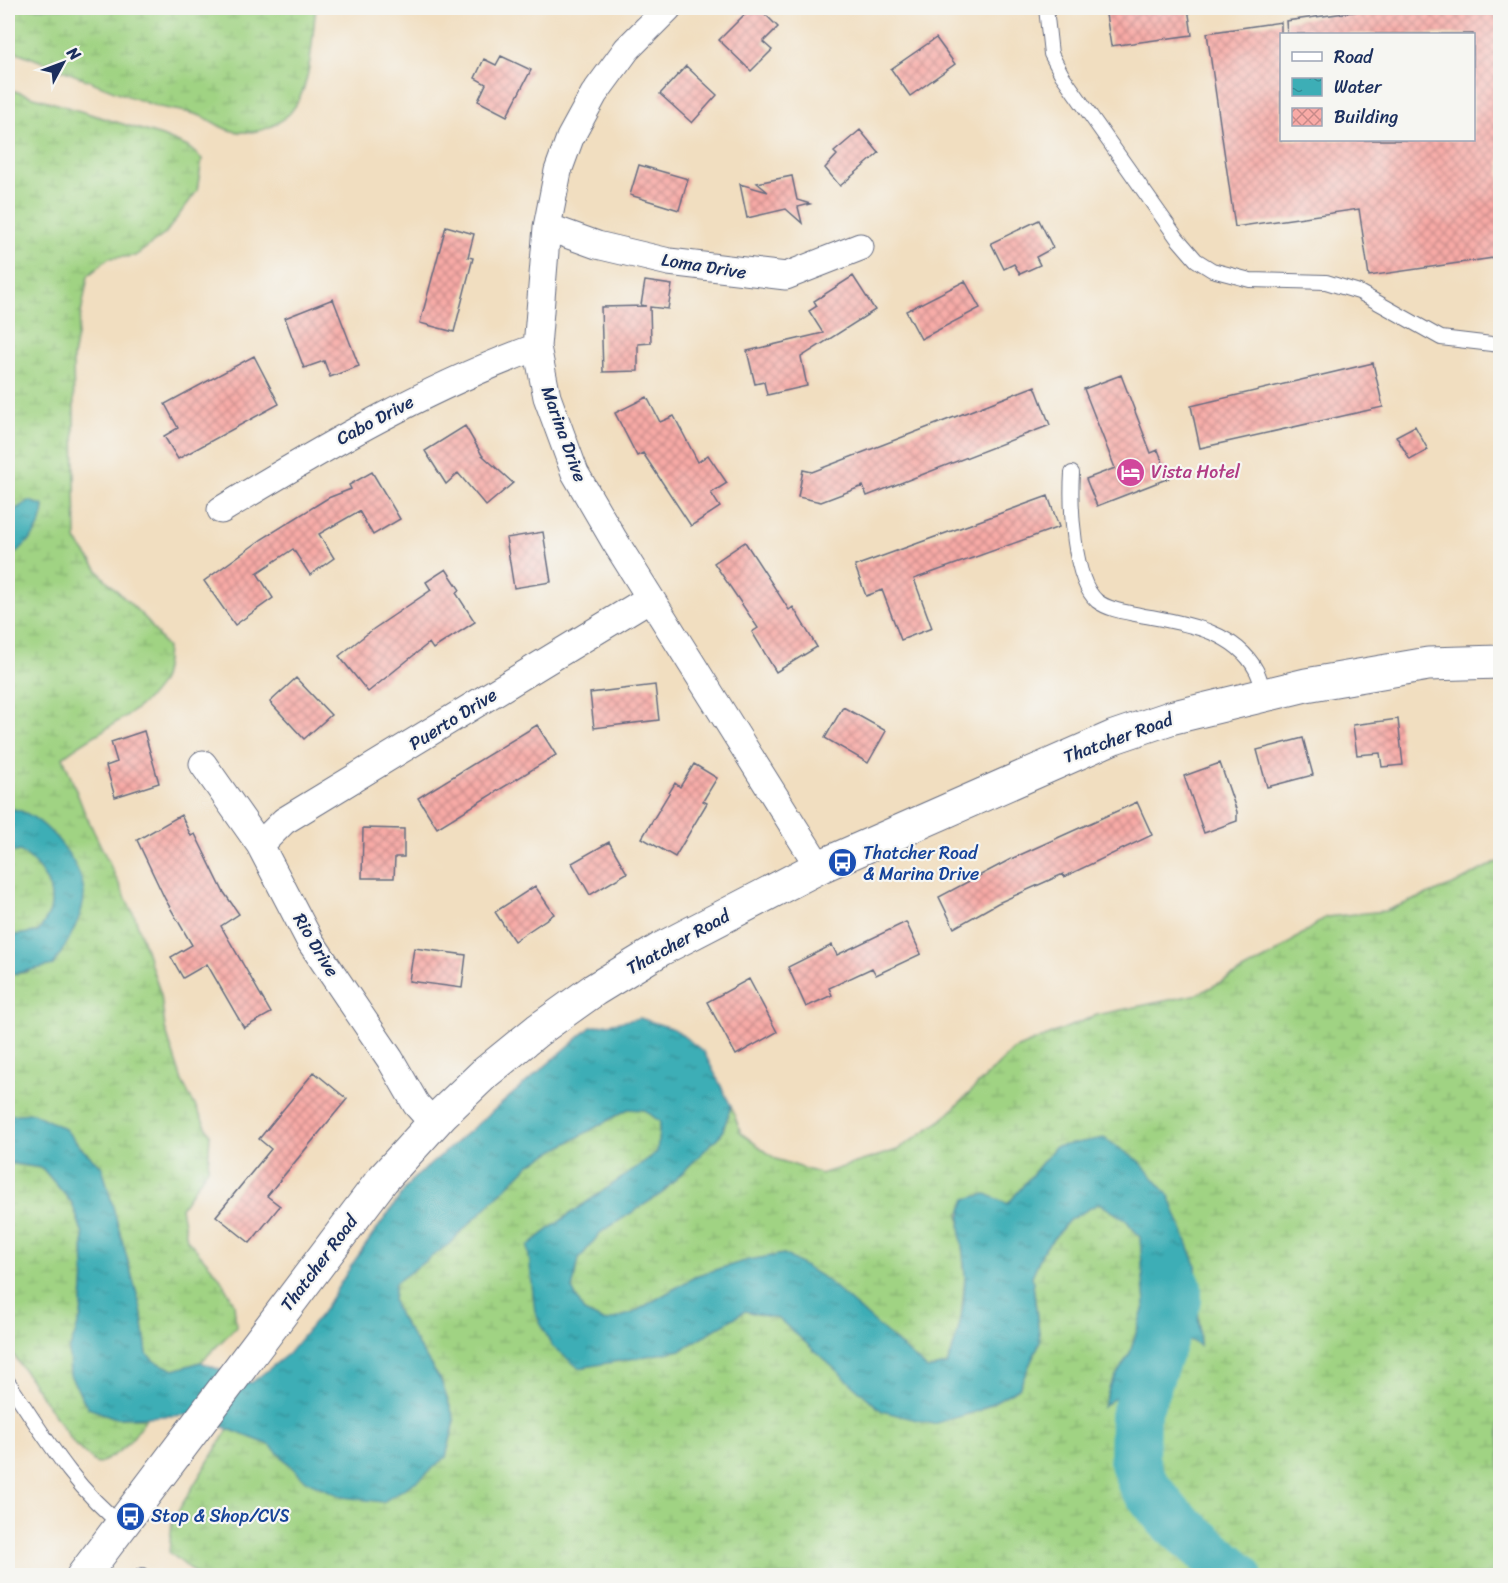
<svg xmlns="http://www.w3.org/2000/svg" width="1508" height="1583" font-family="Sriracha,sans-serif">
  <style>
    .wetland { fill: url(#wetland-marsh); stroke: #5e8170; stroke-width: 1.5 }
    .water { fill: url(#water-ripples); stroke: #2c6e8a; stroke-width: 1.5 }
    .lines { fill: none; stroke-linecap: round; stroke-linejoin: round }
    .river { stroke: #3daeb6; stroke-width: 50 }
    .building { fill: url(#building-cross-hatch) }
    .service-casing { stroke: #666c80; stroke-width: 16 }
    .minor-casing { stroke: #666c80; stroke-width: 29 }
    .secondary-casing { stroke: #666c80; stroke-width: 35 }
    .service { stroke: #fff; stroke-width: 14 }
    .minor { stroke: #fff; stroke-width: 27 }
    .secondary { stroke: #fff; stroke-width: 33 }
    .labels { text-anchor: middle; stroke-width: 4.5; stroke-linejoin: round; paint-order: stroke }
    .street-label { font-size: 18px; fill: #1b2f5e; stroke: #f6f6f2 }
    .hotel-label { font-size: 18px; fill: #b23c85; stroke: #f6f6f2; text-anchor: start }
    .transit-label { font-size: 18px; fill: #164399; stroke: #f6f6f2; text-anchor: start }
  </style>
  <defs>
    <pattern id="wetland-marsh" width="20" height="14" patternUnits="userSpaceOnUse" patternTransform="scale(1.5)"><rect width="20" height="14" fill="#a0d383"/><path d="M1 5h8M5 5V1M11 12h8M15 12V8" fill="none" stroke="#89b574"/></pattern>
    <pattern id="water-ripples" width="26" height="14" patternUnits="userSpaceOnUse" patternTransform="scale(1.5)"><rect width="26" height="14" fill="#3daeb6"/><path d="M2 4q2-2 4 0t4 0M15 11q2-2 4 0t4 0" fill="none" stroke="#328e97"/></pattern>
    <pattern id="building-cross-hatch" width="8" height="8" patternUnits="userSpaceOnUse" patternTransform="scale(1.5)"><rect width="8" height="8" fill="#f8aaa6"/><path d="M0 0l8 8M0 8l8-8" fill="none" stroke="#c88b8a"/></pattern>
  </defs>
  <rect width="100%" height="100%" fill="#f6f6f2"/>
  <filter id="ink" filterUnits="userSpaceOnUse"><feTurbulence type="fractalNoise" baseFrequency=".0167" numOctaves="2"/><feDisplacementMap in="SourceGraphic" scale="12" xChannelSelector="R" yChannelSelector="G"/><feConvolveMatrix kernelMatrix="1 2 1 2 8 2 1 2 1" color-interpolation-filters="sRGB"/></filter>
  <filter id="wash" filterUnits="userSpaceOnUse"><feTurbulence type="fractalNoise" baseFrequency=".008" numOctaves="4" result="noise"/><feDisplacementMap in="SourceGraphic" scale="24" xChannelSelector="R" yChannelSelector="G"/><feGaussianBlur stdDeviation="1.35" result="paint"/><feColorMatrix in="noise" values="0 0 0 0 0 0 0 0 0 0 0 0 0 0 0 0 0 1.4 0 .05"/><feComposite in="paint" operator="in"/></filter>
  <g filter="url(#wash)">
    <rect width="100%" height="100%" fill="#f1dec0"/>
    <path class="wetland" d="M8 8H316C311 40 313 87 290 113 278 125 261 133 244 132 221 132 216 121 198 115 184 110 168 110 153 105 104 89 57 66 8 49Z
      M8 89 162 136 188 147 202 159 197 191 165 234 135 256 109 258 88 276 73 357 76 540 103 577 147 620 167 648C166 657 166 672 162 680 146 713 91 733 63 757L84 811 135 917 161 995 165 1028 182 1081 210 1134 208 1168 181 1208 187 1239 219 1276 234 1303 236 1327 201 1362 174 1370 154 1361 147 1354 141 1309 102 1167 83 1150 65 1129 33 1113 8 1115V975L28 972 80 908 14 809H8V559C26 545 43 531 44 506L29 501 8 514Z
      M20 851C39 865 56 886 50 911 48 918 42 926 38 932L8 936V853Z
      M1500 862V1575L198 1576 169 1552 172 1521 228 1429 271 1445 305 1481 446 1457 455 1421 441 1381 399 1316 393 1301 395 1283 449 1244 530 1164 628 1109 645 1110 660 1122 657 1152C615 1185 568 1212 528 1246L579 1368 681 1350 745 1311 779 1318 828 1362 933 1424 978 1411 1019 1388 1040 1342 1032 1276 1043 1251 1069 1220 1099 1203 1126 1220 1140 1237 1143 1274 1145 1304 1130 1353 1110 1386 1148 1370 1167 1334 1186 1338 1200 1345 1196 1265 1055 1147 1008 1204 986 1194 959 1213 965 1277 960 1329 947 1365 927 1369 825 1279 784 1254 749 1260 698 1275 633 1313 605 1322 584 1312 572 1289 579 1259 601 1232 661 1194 722 1133 731 1106 741 1133 776 1159 821 1174 897 1150 943 1119 1013 1050 1097 1015 1198 994 1271 956 1326 917 1385 911 1453 885 1494 863Z
      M8 1163 42 1168 72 1203 83 1234 84 1274 81 1317 69 1351 70 1375 88 1408 116 1418H146C134 1439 120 1455 97 1464L75 1445 8 1347Z"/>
    <path class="water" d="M29 501 44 506C43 531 26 545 8 559V514Z
      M8 809C39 807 83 863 84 893 85 914 65 948 53 965L8 975V936L38 932C42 926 48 918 50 911 56 886 39 865 20 851L8 853Z
      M640 1018 674 1029 704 1052 731 1106 722 1133 661 1194 601 1232 579 1259 572 1289 584 1312 605 1322 633 1313 698 1275 749 1260 784 1254 825 1279 927 1369 947 1365C959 1334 964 1311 965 1277 965 1251 954 1222 966 1199L986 1194 1008 1204 1055 1147 1104 1138 1139 1161 1169 1196 1196 1265 1200 1346 1186 1338 1167 1334 1148 1370 1103 1407 1110 1386 1130 1353 1145 1304 1140 1237 1126 1220 1099 1203 1069 1220 1043 1251 1032 1276 1040 1342 1019 1388 978 1411 933 1424 882 1411 779 1319 745 1311 681 1350 579 1368 552 1346 535 1312 528 1246C568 1212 615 1185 657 1152L660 1122 645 1110 628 1109 530 1164 449 1244 395 1283 393 1301 399 1316 441 1381 455 1421 446 1457 420 1479 383 1502 343 1497 305 1480 270 1445 192 1415 116 1418 88 1408 70 1375 69 1351 81 1317 84 1274 83 1234 72 1203 42 1168 8 1163V1115L33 1113 65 1129 83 1150 102 1167 141 1309 147 1354 154 1361 174 1370 201 1362 251 1383 288 1354 322 1313 353 1263 411 1181 591 1027Z"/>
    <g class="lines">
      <path class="river" d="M1177 1287V1300L1135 1416 1134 1460 1142 1483 1168 1516 1238 1576"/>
    </g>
    <g id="blocks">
      <path class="building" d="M751 8H759L778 27 763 42 772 50 751 71 719 40Z
        M1105 8H1188L1192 35 1111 46Z
        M1382 8H1500V257L1369 276 1359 209 1235 227 1207 33 1281 22V140H1473V34H1287L1286 21Z
        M936 38 955 64 910 96 891 69Z
        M501 56 531 70 507 116 478 101 486 84 475 78 484 59 496 65Z
        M686 66 717 95 692 123 660 94Z
        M860 130 879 153 840 186 825 168 837 155 834 152Z
        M639 165 688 179 679 210 630 195Z
        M792 176 797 200 810 204 798 207 802 223 786 209 747 218 740 184 768 192 757 183Z
        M1039 220 1053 248 1036 257 1040 265 1020 274 1014 264 1004 269 991 243Z
        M446 226 474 234 468 257 473 258 454 332 420 323Z
        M853 276 875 310 801 357 807 386 767 395 764 382 755 384 747 351 823 333 809 311 817 306 814 301Z
        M645 281 672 285 668 309 650 307 651 343 638 344V371L603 372 601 307 646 306 641 305Z
        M965 281 980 308 921 339 906 311Z
        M333 299 359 366 330 377 324 361 304 368 285 318Z
        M254 356 279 404 178 459 164 436 178 428 165 404Z
        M1373 363 1383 407 1200 448 1191 406Z
        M1121 375 1151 453 1158 450 1169 478 1097 506 1086 479 1115 468 1084 389Z
        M1035 386 1050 425 867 496 863 486 821 502 798 497 803 470 812 472Z
        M647 397 660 422 674 416 698 462 708 455 727 483 711 493 720 507 691 526 643 453 637 456 615 413Z
        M465 426 482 455 513 483 486 506 458 473 446 484 425 451Z
        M1415 426 1428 450 1410 460 1396 436Z
        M372 472 400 519 373 535 359 511 319 534 334 558 310 575 293 549 257 573 273 598 235 625 204 581 262 539 328 498 351 489 349 485Z
        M1048 496 1059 527 914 579 932 628 901 640 882 590 866 596 855 566Z
        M543 532 551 582 514 588 506 538Z
        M745 542 789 610 793 607 817 647 776 672 752 632 758 628 714 563Z
        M446 569 460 590 456 593 475 622 433 649 429 643 368 692 339 656 372 630 431 590 426 582Z
        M296 678 331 715 304 739 270 702Z
        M655 685 659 720 594 728 590 693Z
        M843 707 886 731 868 763 825 738Z
        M1398 719 1403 765 1382 767 1380 753 1357 755 1353 725Z
        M537 725 556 755 437 828 418 798Z
        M144 731 159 783 115 797 106 766 117 762 111 742Z
        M1303 738 1313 775 1267 787 1257 750Z
        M1220 763 1237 812V821L1204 833 1184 776Z
        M694 764 717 778 703 801 707 803 675 857 642 838 675 783 680 787Z
        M1137 802 1152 835 1064 877 1063 874 998 903 954 928 939 897 1011 859Z
        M181 815 191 836 195 834 223 891 239 914 221 926 271 1013 244 1028 207 964 183 978 171 957 192 945 165 899 137 840Z
        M363 828 404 829V857H395L394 878H362Z
        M609 842 627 873 590 895 572 863Z
        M535 886 554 914 514 941 495 912Z
        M906 922 921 954 876 975 872 968 829 988 832 995 806 1007 788 967 832 945 837 955Z
        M414 948 466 955 462 988 409 981Z
        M749 979 777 1032 736 1055 707 1002Z
        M314 1072 347 1099 267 1196 280 1206 250 1243 216 1216 271 1149 259 1139Z"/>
    </g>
  </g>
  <g filter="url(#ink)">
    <use href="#blocks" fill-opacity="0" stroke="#666c80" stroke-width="1.5"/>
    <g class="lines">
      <defs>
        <path id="service" d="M1046 8 1051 54 1062 75 1177 238 1196 260 1212 270 1250 280 1326 282 1359 292 1441 338 1500 345
          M1072 473C1070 504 1073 580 1097 601 1109 610 1126 612 1140 615 1181 623 1234 629 1256 670 1260 677 1262 687 1265 696
          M8 1382C42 1432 73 1487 122 1525
          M142 1575V1576"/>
        <path id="minor" d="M668 8 627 49 594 94 570 138 558 171 547 227 537 347 547 397 575 473 614 540 819 867
          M547 227 597 245 669 262 786 276 860 247
          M221 510C323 448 425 388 537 347
          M203 764 260 845 310 941 390 1059 416 1104 433 1123
          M260 845 284 821 650 598"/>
        <path id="secondary" d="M83 1576 382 1180 443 1113 485 1073 538 1030 594 990 661 949 819 867 1114 737 1170 718 1306 685 1428 664 1500 662"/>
      </defs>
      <use href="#service" class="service-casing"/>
      <use href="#minor" class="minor-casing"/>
      <use href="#secondary" class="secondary-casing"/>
      <use href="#service" class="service"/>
      <use href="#minor" class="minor"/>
      <use href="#secondary" class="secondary"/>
    </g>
  </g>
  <defs>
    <symbol id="hotel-disc" viewBox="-11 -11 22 22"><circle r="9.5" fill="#d1479c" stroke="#f6f6f2"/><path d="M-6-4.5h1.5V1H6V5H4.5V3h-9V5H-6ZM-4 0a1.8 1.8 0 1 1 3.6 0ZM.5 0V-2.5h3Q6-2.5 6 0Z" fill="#fff"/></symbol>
    <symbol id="bus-disc" viewBox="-11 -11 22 22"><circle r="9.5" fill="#1a4fb4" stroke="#f6f6f2"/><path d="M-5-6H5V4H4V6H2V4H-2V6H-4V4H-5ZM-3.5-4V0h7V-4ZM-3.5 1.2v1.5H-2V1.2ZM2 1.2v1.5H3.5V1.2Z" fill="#fff"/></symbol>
  </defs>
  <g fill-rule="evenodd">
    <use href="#hotel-disc" x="1114" y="456" width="33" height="33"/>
    <use href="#bus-disc" x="826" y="846" width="33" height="33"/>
    <use href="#bus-disc" x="114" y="1500" width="33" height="33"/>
  </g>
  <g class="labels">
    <g class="street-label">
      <text transform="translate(704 266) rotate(9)" y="6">Loma Drive</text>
      <text transform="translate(375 420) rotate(-28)" y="6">Cabo Drive</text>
      <text transform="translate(564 434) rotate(70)" y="6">Marina Drive</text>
      <text transform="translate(453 719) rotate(-32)" y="6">Puerto Drive</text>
      <text transform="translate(1118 738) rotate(-20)" y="6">Thatcher Road</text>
      <text transform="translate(678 942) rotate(-29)" y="6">Thatcher Road</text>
      <text transform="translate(316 945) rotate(59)" y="6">Rio Drive</text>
      <text transform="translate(319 1263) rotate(-53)" y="6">Thatcher Road</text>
    </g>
    <g class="hotel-label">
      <text x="1151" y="478">Vista Hotel</text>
    </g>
    <g class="transit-label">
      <text x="863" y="859">Thatcher Road<tspan x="863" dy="21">&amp; Marina Drive</tspan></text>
      <text x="151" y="1522">Stop &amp; Shop/CVS</text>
    </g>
  </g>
  <rect width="1508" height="1583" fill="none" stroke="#f6f6f2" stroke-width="30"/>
  <rect x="1280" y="33" width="195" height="108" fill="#f6f6f2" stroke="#9ea6b7" stroke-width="1.5"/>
  <rect x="1292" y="52" width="30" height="9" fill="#ffffff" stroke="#9ea6b7" stroke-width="1.5"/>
  <text x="1334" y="63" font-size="18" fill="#1b2f5e">Road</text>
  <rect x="1292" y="78" width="30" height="18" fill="url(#water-ripples)" stroke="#9ea6b7" stroke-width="1.5"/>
  <text x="1334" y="93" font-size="18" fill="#1b2f5e">Water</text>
  <rect x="1292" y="108" width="30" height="18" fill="url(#building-cross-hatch)" stroke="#9ea6b7" stroke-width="1.5"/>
  <text x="1334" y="123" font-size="18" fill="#1b2f5e">Building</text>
  <g transform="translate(63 63) rotate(49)" stroke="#f6f6f2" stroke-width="4.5" paint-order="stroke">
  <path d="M0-4.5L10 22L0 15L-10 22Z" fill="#1b2f5e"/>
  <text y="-9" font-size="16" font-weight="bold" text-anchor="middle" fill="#1b2f5e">N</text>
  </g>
</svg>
